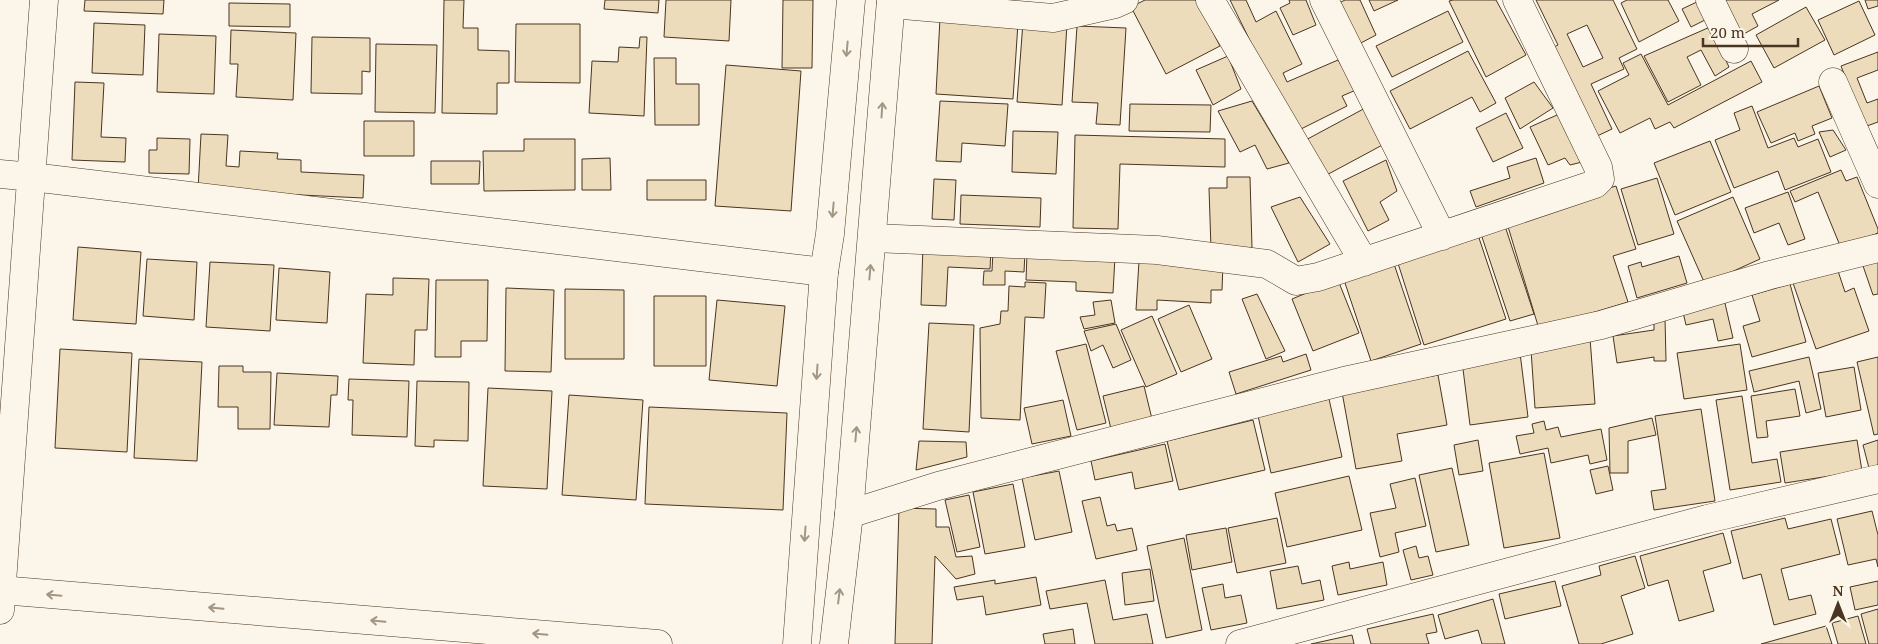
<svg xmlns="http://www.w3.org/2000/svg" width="1878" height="644" font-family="'Noto Serif',serif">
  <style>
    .building { fill: #ecdcbc; stroke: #4a3520; fill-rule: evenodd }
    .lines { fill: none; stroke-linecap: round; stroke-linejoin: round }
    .street-casing { stroke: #4a3520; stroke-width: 29 }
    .secondary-casing { stroke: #4a3520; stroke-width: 29 }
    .street { stroke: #fbf6e9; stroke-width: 28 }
    .secondary { stroke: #fbf6e9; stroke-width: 28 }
    .oneway { stroke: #a29684 }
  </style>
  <rect width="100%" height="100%" fill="#fbf6e9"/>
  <path class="building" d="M85 0H164L163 14 84 11Z
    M444 0H464L463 28H478V50L509 51V83H497V114L442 113Z
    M605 0H659L658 13 604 9Z
    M666 0H731L729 41 664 37Z
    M783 0H813L812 68H782Z
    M1145 0H1196L1220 46 1166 74 1131 7Z
    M1230 0H1246L1256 22 1276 11 1302 64 1283 73 1287 82 1338 60 1356 90 1342 96 1347 106 1295 132Z
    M1289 0H1306L1316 25 1293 35 1280 8 1290 3Z
    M1345 0H1360L1376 35 1359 44 1339 3Z
    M1369 0H1398L1374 11Z
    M1453 0H1496L1526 55 1486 77 1449 1Z
    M1536 0H1613L1637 49 1619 58 1624 69 1591 84 1612 129 1595 137 1552 48 1558 45ZM1587 25 1603 58 1583 67 1567 34Z
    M1627 0H1668L1679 21 1639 42 1621 3Z
    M1701 0 1709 18 1691 27 1682 9Z
    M1724 0H1779L1752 14 1758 26 1742 35Z
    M1865 0H1878V6L1868 9Z
    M1859 1 1875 35 1834 55 1818 20Z
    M229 3 290 4V27L229 26Z
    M1806 7 1825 40 1774 68 1756 35Z
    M1448 11 1463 42 1392 77 1376 46Z
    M940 18 1018 23 1013 99 936 94Z
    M1023 22 1067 24 1062 105 1017 102Z
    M94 23 145 25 143 75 92 73Z
    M516 24H580V83L515 82Z
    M1077 26 1126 28 1120 125 1096 124 1098 103 1072 102Z
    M1710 27 1729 67 1715 76 1701 50 1687 57 1701 85 1668 102 1644 56Z
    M231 30 296 33 293 100 236 97 238 64H230Z
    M159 34 216 36 214 94 157 92Z
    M312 37 370 38V72L362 71V94L311 93Z
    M640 37H647L644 116 589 113 592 61 618 62 619 47 639 48Z
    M376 44 437 45 435 113 375 112Z
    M1468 51 1496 103 1480 112 1472 97 1410 129 1390 91Z
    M1878 52V70L1857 78 1867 103 1878 99V122L1864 127 1841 66Z
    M1641 54 1668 105 1751 61 1762 82 1674 128 1670 122 1655 129 1650 118 1620 133 1598 91 1629 75 1623 63Z
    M1228 56 1241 89 1213 105 1196 70Z
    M654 58H676V84H699V125H655Z
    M726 65 801 71 791 211 715 206Z
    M75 82 104 83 101 137 126 138 125 162 72 160Z
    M1534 82 1553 108 1520 129 1505 98Z
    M1819 86 1832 118 1812 126 1815 134 1798 141 1795 133 1771 143 1757 112Z
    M940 101 1008 104 1005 146 962 143 961 162 936 161Z
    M1252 101 1289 163 1267 169 1255 145 1240 152 1218 111Z
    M1130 104 1211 105 1210 132 1129 131Z
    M1369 106 1388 142 1321 178 1302 142Z
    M1752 106 1768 148 1794 138 1798 147 1818 139 1831 172 1785 190 1778 171 1734 188 1715 140 1740 130 1734 113Z
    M1566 111 1582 162 1570 165 1565 158 1548 165 1530 127Z
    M1506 113 1523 148 1493 162 1476 128Z
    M364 121H414V156H364Z
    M1833 130 1846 150 1830 157 1819 132Z
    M1013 131 1058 132 1056 174 1012 172Z
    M201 134 228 135 226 166 239 167 240 151 278 153 277 159 301 160V172L364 175 363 198 198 190Z
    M1075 135 1225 139V167L1120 164 1118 229 1073 228Z
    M157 138 190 139 189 174 149 173V150H157Z
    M524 139H575V190L484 191 483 151H524Z
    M1710 141 1731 192 1675 215 1654 163Z
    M610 158 611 190H582V159Z
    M1536 158 1544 183 1476 207 1470 191 1510 178 1507 167Z
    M1386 160 1397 191 1380 202 1389 220 1368 231 1343 181Z
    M431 161H480L479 184H431Z
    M1841 170 1846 181 1857 177 1878 229V233L1841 248 1818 192 1795 202 1790 191Z
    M1227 177H1250L1252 248 1211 249 1209 188H1227Z
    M1657 178 1674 234 1638 245 1621 189Z
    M934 179 956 180 954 220 932 219Z
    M647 180H706V200H647Z
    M1616 186 1636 249 1613 256 1628 302 1539 329 1506 220Z
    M1788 192 1805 239 1788 245 1779 223 1754 233 1745 208Z
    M961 195 1041 198 1040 227 960 224Z
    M1300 197 1330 244 1298 262 1271 207Z
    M1733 197 1760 259 1705 284 1677 221Z
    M1503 220 1534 314 1510 321 1479 228Z
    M1477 232 1506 319 1424 345 1396 257Z
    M923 246 991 249 990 269 948 267 946 306 921 305Z
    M78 247 141 252 136 324 73 320Z
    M993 251 1025 252 1024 272 1005 271V285H983L984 271H992Z
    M1027 254 1115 257 1113 293 1076 291V282L1026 280Z
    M1679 256 1687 283 1637 298 1628 266 1641 262 1642 267Z
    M1878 258V294L1873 295 1862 263Z
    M147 259 197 262 194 320 143 316Z
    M1139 261 1223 264 1222 290H1211V303L1157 300V310H1136Z
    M1393 261 1421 344 1371 361 1343 277Z
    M210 262 274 265 270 331 206 327Z
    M279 268 330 272 327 323 276 320Z
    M1837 268 1845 292 1854 288 1869 331 1816 349 1793 283Z
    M393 278 429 279 427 330H415L414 365 363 363 366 294 393 295Z
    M436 280H488L487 341H461V357H435Z
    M1338 280 1359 333 1313 351 1292 299Z
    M1025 282 1046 283 1044 318 1025 317 1020 420 981 418 980 328 1000 324 1001 311H1008L1009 286 1025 287Z
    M1790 284 1806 342 1752 357 1743 326 1760 321 1752 295Z
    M506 288 554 290 551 372 505 371Z
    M565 289 624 290V359H565Z
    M1257 294 1285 351 1266 359 1242 299Z
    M654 296H706V366H654Z
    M1724 299 1733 338 1718 341 1713 319 1686 325 1682 308Z
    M717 300 785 306 777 386 709 380Z
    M1111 300 1115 323 1084 329 1080 317 1095 315 1093 302Z
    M1189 305 1212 359 1181 372 1158 319Z
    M1152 316 1177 374 1146 387 1121 330Z
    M1654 318H1665L1666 361H1654V357L1617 363 1613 336 1654 330Z
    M929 323 974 325 969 432 923 429Z
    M1116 324 1131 360 1113 368 1103 345 1091 351 1084 331Z
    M1590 338 1595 404 1535 408 1531 350Z
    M1086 344 1106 423 1077 430 1056 351Z
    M1740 344 1747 390 1684 399 1677 353Z
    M60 349 132 353 127 452 55 448Z
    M1520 353 1528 417 1470 425 1462 361Z
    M1306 354 1311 370 1236 394 1229 372 1281 356 1283 362Z
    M1809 357 1821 409 1806 413 1799 381 1754 392 1749 371Z
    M1878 357V434L1874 435 1857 362Z
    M139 359 202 362 197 461 134 458Z
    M219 366H243V372H271L270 429H238V407H218Z
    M1854 367 1861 410 1826 417 1818 373Z
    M277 373 338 376 337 395H331L329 427 274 425Z
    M1438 375 1447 425 1397 434 1402 461 1356 469 1342 392Z
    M349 379 409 381 407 437 352 435 353 400H348Z
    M417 381 469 382 468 441 434 440V447L415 446Z
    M1144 386 1152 419 1111 429 1103 396Z
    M488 388 552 391 547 489 483 486Z
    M1795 389 1800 416 1766 421 1768 437 1757 438 1751 396Z
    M569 395 643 400 636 500 562 495Z
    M1742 396 1752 463 1777 459 1781 482 1730 490 1716 400Z
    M1329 399 1342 457 1271 473 1258 416Z
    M1063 400 1071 436 1032 444 1024 408Z
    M649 407 787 413 783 510 645 504Z
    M1701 409 1715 501 1654 510 1651 491 1666 489 1655 416Z
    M1652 418 1656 435 1628 441V473H1610L1609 428Z
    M1253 420 1265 470 1179 490 1167 441Z
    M1544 421 1546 430 1558 427 1561 437 1601 429 1607 460 1590 464 1588 455 1551 463 1548 448 1520 454 1516 436 1534 433 1532 424Z
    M1478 440 1483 471 1459 475 1454 445Z
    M1857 440 1862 471 1785 483 1780 452Z
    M1878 440V466L1869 468 1863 445Z
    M919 441 966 442 967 457 916 470Z
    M1165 444 1173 481 1135 489 1132 472 1095 480 1091 461Z
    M1544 453 1560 538 1504 548 1489 463Z
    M1608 466 1613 490 1596 494 1590 470Z
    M1452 468 1469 545 1436 552 1419 475Z
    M1059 471 1072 532 1035 540 1022 478Z
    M1349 476 1362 530 1287 547 1275 493Z
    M1415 478 1426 526 1395 533 1399 552 1380 557 1370 513 1396 508 1390 484Z
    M1013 484 1025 547 985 554 973 492Z
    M969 495 980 547 957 552 945 500Z
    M1100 497 1107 526 1115 524 1117 531 1132 528 1137 550 1096 559 1082 501Z
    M899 508 936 509V527H949L956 557 972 556 975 574 956 579 935 556 932 644H895Z
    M1872 511 1878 535V567L1876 559 1848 565 1837 519Z
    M1277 518 1286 563 1237 573 1228 528Z
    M1785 518 1788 529 1831 519 1840 554 1781 569 1789 600 1811 595 1816 614 1774 625 1761 574 1743 579 1731 531Z
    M1226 528 1232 562 1192 570 1186 535Z
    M1723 533 1731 563 1703 571 1714 611 1679 621 1668 580 1648 586 1640 556Z
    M1184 538 1202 630 1166 638 1147 546Z
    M1416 546 1419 558 1428 556 1433 575 1411 580 1403 550Z
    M1635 556 1645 588 1621 596 1633 634 1601 644H1579L1562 586 1601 575 1599 566Z
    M1349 562 1350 569 1383 562 1387 585 1338 595 1332 566Z
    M1298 566 1302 584 1320 580 1324 600 1277 609 1270 571Z
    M1150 569 1154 601 1125 605 1122 573Z
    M1036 577 1041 605 986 615 983 596 957 600 954 587 995 580V584Z
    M1105 580 1113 620 1147 614 1153 644H1095L1087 603 1050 609 1046 591Z
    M1555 581 1561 606 1505 619 1499 594Z
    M1878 581V605L1855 610 1850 587Z
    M1223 584 1225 598 1241 595 1247 623 1211 630 1202 588Z
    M1493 599 1505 644H1482L1478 630 1445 639 1438 615Z
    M1878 609V644H1869L1861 614Z
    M1433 614 1437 632 1426 634 1429 644H1371L1367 629Z
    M1858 616 1866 644H1838L1832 623Z
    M1826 626 1832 644H1761Z
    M1073 629 1075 644H1045L1043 634Z
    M1352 635 1354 644H1311Z"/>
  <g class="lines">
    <defs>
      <path id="street" d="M1210 0 1364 262
        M1324 0 1442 236
        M1710 0 1734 49
        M891 4 1053 18 1115 4 1124 0
        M1833 82 1878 184
        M0 174 32 177 824 272
        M873 238 1157 250 1267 264 1296 281 1318 277 1595 184 1600 179 1598 167 1517 0
        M849 514 938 486 1344 381 1601 325 1770 275 1878 248
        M0 610 44 0
        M1240 644 1707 519 1878 479"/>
      <path id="secondary" d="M0 590 658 644
        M797 644 824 272 830 234 851 0
        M834 644 849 514 891 0"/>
    </defs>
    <use href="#street" class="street-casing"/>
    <use href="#secondary" class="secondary-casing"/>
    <use href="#street" class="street"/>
    <use href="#secondary" class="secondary"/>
  </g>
  <defs><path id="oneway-shaft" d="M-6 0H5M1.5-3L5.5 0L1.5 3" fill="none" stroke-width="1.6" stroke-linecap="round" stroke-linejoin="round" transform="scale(1.25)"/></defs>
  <g class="oneway">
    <use href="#oneway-shaft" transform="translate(847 49) rotate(95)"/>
    <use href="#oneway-shaft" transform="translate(882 110) rotate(-86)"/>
    <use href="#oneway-shaft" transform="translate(833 210) rotate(95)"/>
    <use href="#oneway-shaft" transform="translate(870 272) rotate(-85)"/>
    <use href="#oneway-shaft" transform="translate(817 372) rotate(94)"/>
    <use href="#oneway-shaft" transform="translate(856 434) rotate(-85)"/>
    <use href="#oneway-shaft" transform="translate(805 534) rotate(94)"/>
    <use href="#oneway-shaft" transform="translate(54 595) rotate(-175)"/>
    <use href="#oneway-shaft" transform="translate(839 596) rotate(-83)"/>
    <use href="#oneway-shaft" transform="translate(216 608) rotate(-175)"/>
    <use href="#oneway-shaft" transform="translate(378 621) rotate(-175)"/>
    <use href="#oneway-shaft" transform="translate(540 634) rotate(-175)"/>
  </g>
  <g transform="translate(1838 604)" stroke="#fbf6e9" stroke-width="4" paint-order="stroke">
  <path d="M0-4L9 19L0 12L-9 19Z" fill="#4a3520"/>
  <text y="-8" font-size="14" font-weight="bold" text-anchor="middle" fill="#4a3520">N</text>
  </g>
  <path d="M1703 38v8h95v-8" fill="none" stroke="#4a3520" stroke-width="2.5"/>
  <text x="1710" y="38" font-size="15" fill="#4a3520" stroke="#fbf6e9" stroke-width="4" paint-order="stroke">20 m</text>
</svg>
